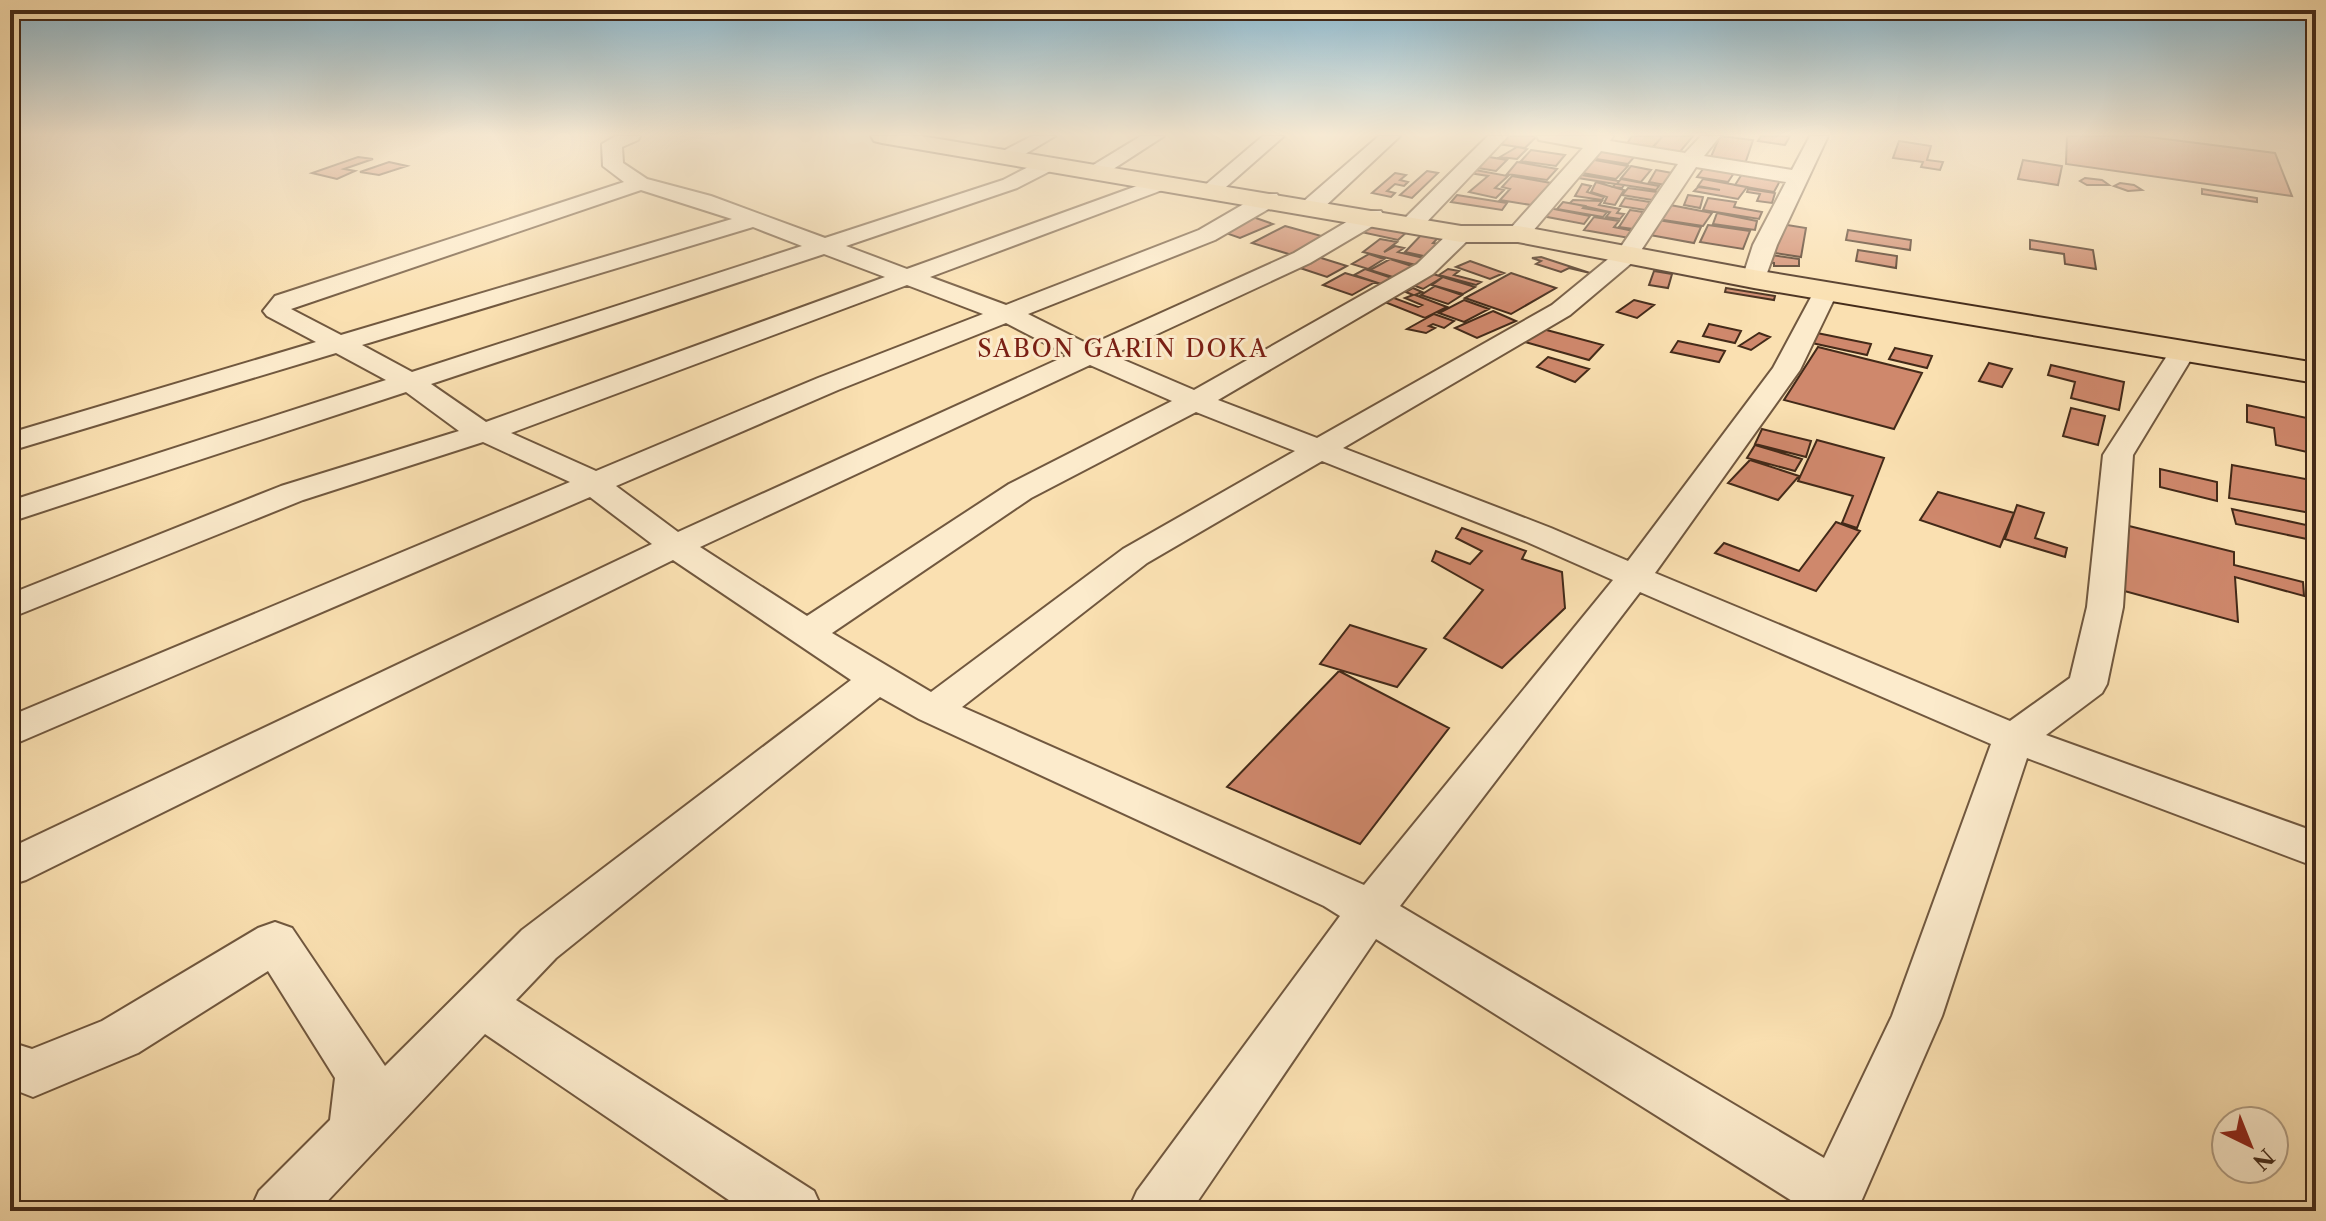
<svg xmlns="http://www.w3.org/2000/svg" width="2326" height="1221" font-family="'Libre Caslon Text',serif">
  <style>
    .building { fill: #cf886c; stroke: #432a19; stroke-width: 2 }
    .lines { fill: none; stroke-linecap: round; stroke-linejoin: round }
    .street-casing { stroke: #71583f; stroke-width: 4 }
    .highway-casing { stroke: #432a19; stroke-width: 4 }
    .street { fill: #fcebcc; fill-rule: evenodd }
    .highway { fill: #fae0b1; fill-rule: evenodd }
    .labels { text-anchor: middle; stroke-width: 6; stroke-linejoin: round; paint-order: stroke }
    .far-quarter-label { font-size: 24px; letter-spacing: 2px; fill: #7a1f14; stroke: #fcebcc }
  </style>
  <rect width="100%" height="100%" fill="#fae0b1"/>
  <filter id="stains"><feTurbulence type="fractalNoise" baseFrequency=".0025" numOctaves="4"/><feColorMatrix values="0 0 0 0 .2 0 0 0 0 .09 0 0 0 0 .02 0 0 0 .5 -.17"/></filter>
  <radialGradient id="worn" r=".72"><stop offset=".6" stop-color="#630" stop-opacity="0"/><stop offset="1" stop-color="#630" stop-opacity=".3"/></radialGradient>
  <path class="building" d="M1507 136H1537L1525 148 1498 144Z
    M1632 136H1663L1651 149 1626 145Z
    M1663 136H1693L1679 153 1651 149Z
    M1720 136 1753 140 1745 164 1710 159Z
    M1761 136H1790L1785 145 1758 141Z
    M2067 136H2142L2275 153 2292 196 2066 164Z
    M1899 141 1931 146 1927 160 1943 162 1940 170 1921 167 1923 162 1893 158Z
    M1517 147 1527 149 1517 159 1500 157Z
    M1600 147 1637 154 1628 164 1590 158Z
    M1531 150 1565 155 1556 166 1521 161Z
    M1483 156 1507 160 1496 171 1472 167Z
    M358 157 373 159 344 169 355 171 337 179 312 173Z
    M1589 159 1628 166 1616 179 1577 172Z
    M2023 160 2062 166 2058 185 2018 179Z
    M389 162 407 166 379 175 360 172Z
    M1517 162 1557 169 1547 180 1507 174Z
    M1706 165 1736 170 1728 182 1697 177Z
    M1631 166 1651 170 1641 182 1621 178Z
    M1470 169 1508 176 1495 188 1504 190 1496 198 1469 192 1488 176 1469 173Z
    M1656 170 1672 173 1665 185 1649 182Z
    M1427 171 1438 173 1412 198 1400 195Z
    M1395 173 1406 175 1400 180 1408 182 1404 186 1395 184 1387 191 1395 193 1391 197 1372 193Z
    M1575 174 1619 181 1617 184 1624 185 1622 188 1613 187 1615 184 1572 177Z
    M1742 174 1782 177 1774 192 1735 185Z
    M1512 176 1551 183 1531 205 1500 200 1510 189 1502 187Z
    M2085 178 2102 180 2109 185H2087L2080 181Z
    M1621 179 1659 186 1656 190 1617 184Z
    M1703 179 1747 187 1738 199 1694 191 1698 187 1720 190 1698 186Z
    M1596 182 1624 190 1615 205 1604 203 1607 197 1591 192Z
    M2120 183 2134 185 2142 190 2128 191 2114 186Z
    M1582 184 1591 186 1587 192 1604 197 1602 200 1575 196Z
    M1628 188 1657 192 1652 200 1622 195Z
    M1748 189 1775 193 1772 203 1757 201 1760 194 1747 192Z
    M2202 189 2257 198V202L2202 194Z
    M1457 195 1507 203 1502 210 1451 202Z
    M1688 195 1703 197 1700 208 1684 205Z
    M1625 198 1650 202 1645 210 1620 206Z
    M1708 198 1736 202 1734 207 1762 212 1759 219 1703 210Z
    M1573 200 1602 201 1599 205 1620 209 1617 213 1624 214 1620 219 1606 217 1610 212 1570 203Z
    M1563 202 1585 206 1583 208 1607 212 1603 217 1557 209Z
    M1665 204 1712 213 1703 226 1657 219Z
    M1549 208 1590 216 1584 224 1542 216Z
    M1630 210 1643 212 1633 229 1619 227Z
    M1717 213 1757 221 1755 230 1713 224Z
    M1253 217 1273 224 1240 238 1220 231Z
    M1594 217 1619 221 1614 227 1634 231 1629 238 1584 230Z
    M1658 220 1701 227 1694 243 1650 235Z
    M1372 222 1409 230 1398 240 1361 232Z
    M1781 224 1806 228 1801 257 1775 253Z
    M1708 225 1750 231 1743 249 1700 242Z
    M1285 226 1325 237 1292 255 1252 243Z
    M1848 230 1911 240 1910 250 1846 240Z
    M1423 233 1440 236 1433 243 1445 245 1433 258 1405 252Z
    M1380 239 1397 242 1384 252 1395 246 1404 248 1398 252 1428 259 1420 266 1363 252Z
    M2030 240 2093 250 2096 269 2065 264 2064 254 2030 249Z
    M1858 250 1897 256 1896 268 1856 261Z
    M1369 254 1384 259 1368 269 1352 264Z
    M1764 254 1799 259V266H1774V263L1764 262Z
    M1318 257 1347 266 1327 277 1297 267Z
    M1541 257 1590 273 1569 268 1561 272 1536 264 1541 261 1532 258Z
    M1390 259 1415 267 1396 278 1370 270Z
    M1470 261 1504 273 1490 279 1456 267Z
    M1365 269 1398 280 1387 286 1354 275Z
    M1448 269 1459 271 1454 275 1481 282 1476 285 1439 275Z
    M1654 271 1672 274 1668 288 1649 285Z
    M1345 273 1375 282 1352 295 1323 285Z
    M1511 273 1556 288 1511 314 1465 298Z
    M1433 274 1443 277 1423 289 1413 285Z
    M1443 277 1446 278 1475 287 1463 294 1432 285Z
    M1435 286 1462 295 1448 304 1421 295Z
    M1413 288 1422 292 1415 295 1447 307 1425 318 1377 299 1386 295 1418 307 1422 305 1405 298 1413 295 1406 292Z
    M1726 288 1775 296 1774 300 1725 292Z
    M1464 300 1489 309 1464 322 1439 313Z
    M1634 300 1654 305 1637 318 1617 312Z
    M1493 311 1516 321 1477 338 1455 328Z
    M1434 314 1454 321 1444 328 1433 324 1429 326 1435 328 1426 333 1407 329Z
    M1709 324 1741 331 1735 343 1703 336Z
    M1539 328 1603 345 1589 360 1525 342Z
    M1759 333 1770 337 1751 350 1739 346Z
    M1817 333 1871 344 1867 355 1812 343Z
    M1678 341 1725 351 1719 362 1671 352Z
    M1818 347 1922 373 1894 429 1784 400Z
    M1895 348 1932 356 1927 368 1889 359Z
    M1548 357 1589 369 1575 382 1537 367Z
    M1989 363 2012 369 2002 387 1979 381Z
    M2051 365 2124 382 2119 410 2071 398 2075 382 2048 375Z
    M2247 405 2316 420V454L2276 445 2274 428 2247 422Z
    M2071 408 2105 416 2098 445 2063 436Z
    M1762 429 1811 441 1806 457 1755 444Z
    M1817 440 1884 458 1857 528 1842 523 1853 496 1798 481Z
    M1755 445 1802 459 1795 471 1747 458Z
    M1750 460 1799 476 1778 500 1728 483Z
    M2232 465 2316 481V514L2229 498Z
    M2160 469 2217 482V501L2160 487Z
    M1938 492 2014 513 2000 547 1920 520Z
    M2017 505 2044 513 2035 538 2067 548 2065 557 2005 539Z
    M2232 509 2311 526 2316 541 2236 524Z
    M1836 522 1860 531 1816 591 1715 553 1724 543 1799 571Z
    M2121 524 2234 552V565L2303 582 2304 596 2235 577 2238 622 2117 589Z
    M1462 528 1526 551 1522 559 1562 572 1565 608 1502 668 1444 638 1483 590 1432 561 1436 551 1470 564 1482 551 1456 538Z
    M1350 625 1426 649 1397 687 1320 664Z
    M1339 671 1449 728 1360 844 1227 787Z"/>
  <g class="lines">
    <defs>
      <path id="street" d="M616 136H640L638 140 622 147 623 163 647 179 711 196 825 238 1003 180 1044 159H1058L1061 163 1058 167 1017 188 846 246 907 269 1159 178H1173L1176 182 1173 186 930 277 1006 305 1199 230 1261 194H1277L1280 199 1277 204 1215 240 1028 314 1090 345 1294 253 1365 211H1381L1384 216 1381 221 1310 263 1112 355 1194 390 1417 264 1453 229H1469L1472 234 1469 239 1433 274 1218 400 1317 438 1552 305 1618 251 1678 164 1601 151 1526 239H1510L1507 234 1510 229 1583 148 1539 140 1537 136H1613L1610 141 1685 153 1701 136H1720L1704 156 1792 170 1810 136H1828L1777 245 1763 284H1745L1742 279 1753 245 1786 182 1696 167 1634 261 1570 315 1343 448 1551 528 1628 561 1773 368 1817 286H1835L1838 291 1800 370 1655 573 2010 721 2070 678 2087 607 2103 455 2174 345H2192L2196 351 2133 455 2123 607 2107 684 2102 693 2046 735 2316 832V867L2027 758 1942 1016 1857 1211H1808L1376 939 1191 1211H1128L1137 1191 1340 916 1324 906 919 719 880 697 556 958 516 1000 814 1191 823 1211H745L485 1034 318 1211H250L259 1191 330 1120 335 1078 268 971 138 1053 33 1097 10 1088V1042L32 1049 102 1021 258 928 275 922 292 928 385 1066 522 930 851 680 673 560 26 880 10 885V848L652 544 590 497 10 746V716L570 482 483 442 303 500 10 618V594L281 486 459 431 406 392 10 522V501L386 380 336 353 10 451V433L316 342 267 316 263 311 275 296 624 182 603 166 602 144ZM641 190 732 219 341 335 291 309ZM753 227 802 246 412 372 362 345ZM824 254 885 277 486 422 431 384ZM907 285 983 314 818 378 596 471 511 433ZM1006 323 1068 355 678 532 616 486 838 390ZM1090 365 1172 401 1009 484 807 616 700 547ZM1196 412 1295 451 1123 549 931 692 832 633 1031 498ZM1322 461 1527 542 1613 580 1364 885 962 707 1147 563ZM1640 592 1991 744 1892 1016 1824 1158 1400 906Z
        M1032 136H1055L1015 160H1001L998 156 1001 152Z
        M1141 136H1164L1104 175H1090L1087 171 1090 167Z
        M1263 136H1284L1218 194H1204L1200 190 1204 186Z
        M1379 136H1400L1320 211H1304L1301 206 1304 201Z
        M1488 136H1508L1421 228H1405L1402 223 1405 218Z"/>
      <path id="highway" d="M871 136H921L1461 226H1518L1754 270 2316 363V383L1754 288 1518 242H1461L882 143 874 141Z"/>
    </defs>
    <use href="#street" class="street-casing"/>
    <use href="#highway" class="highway-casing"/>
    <use href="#street" class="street"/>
    <use href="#highway" class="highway"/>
  </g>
  <linearGradient id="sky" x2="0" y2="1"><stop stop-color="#8bb8ce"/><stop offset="0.44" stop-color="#fdf1dc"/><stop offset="1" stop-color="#fdf1dc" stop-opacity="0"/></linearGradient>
  <rect width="2326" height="306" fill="url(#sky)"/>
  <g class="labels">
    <g class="far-quarter-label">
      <text x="1123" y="357">SABON GARIN DOKA</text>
    </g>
  </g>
  <rect width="2326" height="1221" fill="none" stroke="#fae0b1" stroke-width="40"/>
  <rect x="12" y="12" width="2302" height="1197" fill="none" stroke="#432a19" stroke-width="4"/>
  <rect x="20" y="20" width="2286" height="1181" fill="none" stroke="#432a19" stroke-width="2"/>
  <g transform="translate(2250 1145) rotate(137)"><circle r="38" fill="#fcebcc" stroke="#b29e84" stroke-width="2"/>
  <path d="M0-6L14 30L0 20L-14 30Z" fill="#8f2418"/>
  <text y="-12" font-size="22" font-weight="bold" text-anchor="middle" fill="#432a19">N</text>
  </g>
  <rect width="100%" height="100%" filter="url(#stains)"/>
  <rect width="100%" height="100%" fill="url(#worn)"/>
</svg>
